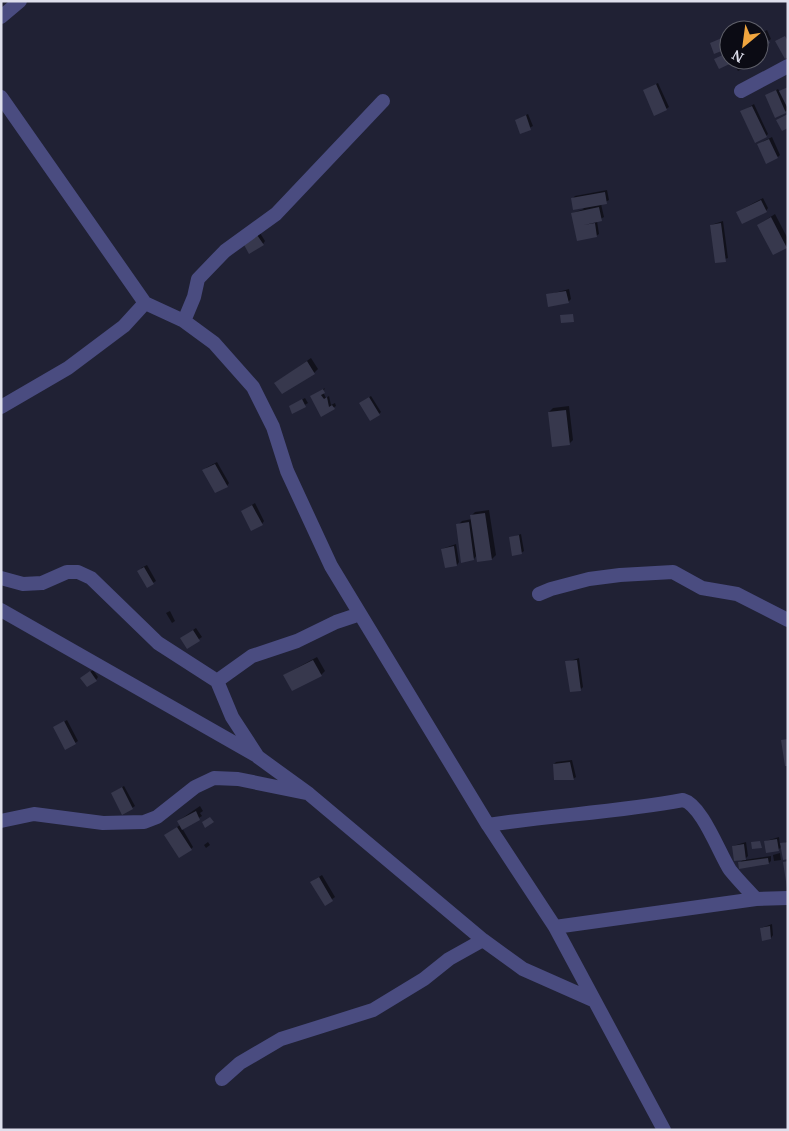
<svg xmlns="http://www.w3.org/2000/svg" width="789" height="1131" font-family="'PT Serif',serif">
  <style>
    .shadow { fill: #0007 }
    .building { fill: #37384d }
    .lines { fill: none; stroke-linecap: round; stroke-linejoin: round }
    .minor { stroke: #4a4c80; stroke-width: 14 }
  </style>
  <rect width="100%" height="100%" fill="#202134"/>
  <path class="shadow" d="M767 30 771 39 759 47V34Z
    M740 65 742 69 738 71 736 68Z
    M658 83 669 107 666 109 644 90Z
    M788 87V110L776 116 766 96 778 89 780 92Z
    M754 104 768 134 766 136 742 112Z
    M528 114 533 126 521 132 516 120Z
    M772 137 780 155 778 157 758 144Z
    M607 190 609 200 601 204 604 217 597 221 599 234 596 236 578 239 573 213 584 209 572 199 575 196Z
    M763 198 768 208 766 211 737 212Z
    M775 214 788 239 786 247 758 225Z
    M723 221 728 258 716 262 711 225Z
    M260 233 265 241 263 244H244Z
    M569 289 571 299 568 302 547 295Z
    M311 358 318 369 314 373 276 383Z
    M325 388 323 392 326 398 329 396 331 405 335 403 336 406 321 415 311 396Z
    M371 396 381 412 379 414 363 401Z
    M305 398 308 403 293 412 290 406Z
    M569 406 573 440 569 444 549 412 553 408Z
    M217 462 229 483 227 486 206 468Z
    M255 503 264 521 262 524 242 511Z
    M489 510 496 555 492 559 477 555 474 559 458 525 462 521 472 519 471 516 475 512Z
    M521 534 524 551 521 553 510 538Z
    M456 544 459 562 457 565 442 549Z
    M147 565 156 581 148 586 141 568Z
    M170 611 175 621 172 623 166 613Z
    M196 628 202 637 187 647 184 636Z
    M317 657 325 671 321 675H284Z
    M579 658 583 687 581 689 567 662Z
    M93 670 98 677 96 680 84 676Z
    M67 720 78 741 75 743 55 727Z
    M572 760 576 777 573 779 554 764 556 762Z
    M124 786 135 806 132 808 112 793Z
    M200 806 203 811 200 813 202 816 182 828 193 847 191 849 166 835 180 825 181 819Z
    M779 837 780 845 788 841V858L782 846 778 850 766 841Z
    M208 842 210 845 206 848 204 845Z
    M746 842 748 856 744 860 771 856V861L769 863H739L744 859 733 846Z
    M780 853 781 860 774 861 773 855Z
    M322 875 335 897 325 904 314 880Z
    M772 924 773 935 771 938 761 928Z"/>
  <path class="building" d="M764 32 770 43 759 48V34Z
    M729 35V48L714 54 710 43Z
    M785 36 788 41V57L785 59 775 41Z
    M729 52V60H738L719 69 714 59Z
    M656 84 667 110 654 116 643 90Z
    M788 87V109L779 91Z
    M776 90 786 113 775 118 765 95Z
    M752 106 767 137 755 143 740 111Z
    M788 114V128L782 131 776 120Z
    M526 115 531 130 520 134 515 120Z
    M769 139 778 158 766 164 757 144Z
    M605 192 607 204 573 210 571 198Z
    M761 200 767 212 742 224 736 212Z
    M599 207 602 221 584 225 595 223 597 237 577 241 571 213Z
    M771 217 787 248 773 255 757 225Z
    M721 223 726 262 715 263 710 225Z
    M257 235 264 245 249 254 243 243Z
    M566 291 569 303 548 307 546 294Z
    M573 314 574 322 561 323 560 315Z
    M307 361 315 374 282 394 274 383Z
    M323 389 325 393 321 395 324 399 327 397 329 407 332 405 335 409 321 417 310 396Z
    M369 397 380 415 370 421 359 403Z
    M302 399 306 407 292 414 289 406Z
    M566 410 570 445 552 447 548 412Z
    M215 464 228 487 215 493 202 470Z
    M252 505 263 525 251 531 241 511Z
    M485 513 492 560 477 562 470 515Z
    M469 522 474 560 461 563 456 524Z
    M519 535 522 554 512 556 509 537Z
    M454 546 457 566 445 568 441 549Z
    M144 567 154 584 147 588 137 571Z
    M193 630 200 641 187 649 180 638Z
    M313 660 322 676 292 691 283 675Z
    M577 660 581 691 570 692 565 661Z
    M90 671 97 681 87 687 80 678Z
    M64 721 76 744 65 750 53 727Z
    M788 739V766H785L781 740Z
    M570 762 574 780H554L553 764Z
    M122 787 133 809 122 815 111 793Z
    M196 811 200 820 182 830 177 821Z
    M210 817 214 822 205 828 202 822Z
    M177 827 192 850 179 858 164 835Z
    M777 839 779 851 766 853 764 841Z
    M760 841 762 848 752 849 751 842Z
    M788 842V859L783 860 780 843Z
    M744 844 746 860 734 861 732 846Z
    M768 858 769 864 739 869 738 862Z
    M788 861V887L787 888 783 862Z
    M319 877 333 901 325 906 310 882Z
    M770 926 771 939 762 941 760 928Z"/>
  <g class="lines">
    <path class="minor" d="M1 17 20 1
      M741 91 788 66
      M1 97 145 303 184 321 214 343 253 387 273 427 287 471 331 566 488 825 555 927 664 1130
      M184 321 194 297 198 279 225 251 276 214 383 101
      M1 407 68 368 124 326 145 303
      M1 578 23 584 42 583 67 572H78L91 578 158 643 217 681 232 717 258 757 309 794 483 940 523 969 593 1000
      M539 594 551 589 589 579 620 575 673 572 702 588 737 594 788 620
      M1 610 257 756
      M217 681 252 656 297 641 336 622 360 614
      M1 821 34 814 103 823 144 822 157 817 195 787 214 778 238 779 306 793
      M488 825C553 815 619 812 683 800 702 805 719 853 730 870 738 880 747 889 756 899
      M555 927 756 899 788 898
      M222 1079 240 1063 281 1039 373 1010 424 979 449 959 483 940"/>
  </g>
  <rect width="789" height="1131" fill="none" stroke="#dedfec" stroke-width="5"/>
  <g transform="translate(744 45) rotate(209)"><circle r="24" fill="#0b0b14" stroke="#5f606a"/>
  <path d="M0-4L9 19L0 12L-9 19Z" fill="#f1a63f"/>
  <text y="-8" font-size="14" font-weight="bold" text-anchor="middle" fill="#dedfec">N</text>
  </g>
</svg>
